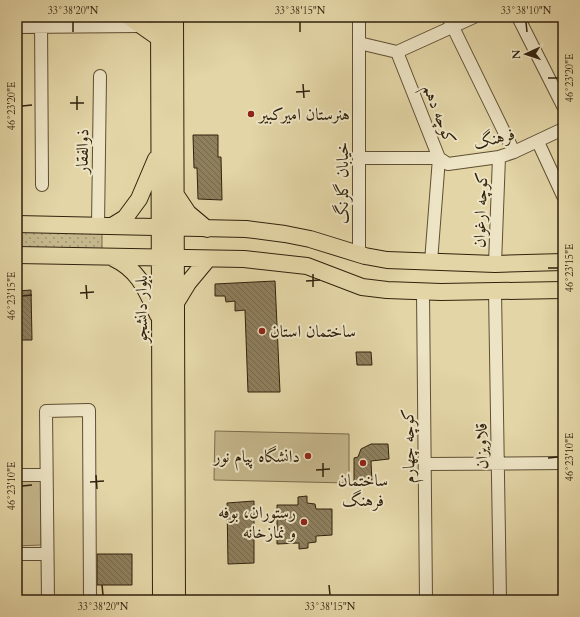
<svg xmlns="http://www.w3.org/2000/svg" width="580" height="617" font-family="Cardo,Amiri,serif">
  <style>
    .grass { fill: url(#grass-dots); stroke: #7b6c4c }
    .park { fill: #c5b78c; stroke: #7b6c4c }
    .building { fill: url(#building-back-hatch); stroke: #31220d }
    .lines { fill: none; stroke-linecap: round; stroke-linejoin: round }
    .minor-casing { stroke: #5e4f33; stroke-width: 14 }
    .major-casing { stroke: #31220d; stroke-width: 18 }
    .minor { stroke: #ede4c5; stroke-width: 12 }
    .major { stroke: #e3d5a6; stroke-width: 16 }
    .ticks { fill: none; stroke: #31220d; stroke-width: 1.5 }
    .poi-dot { fill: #8f2418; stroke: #ede4c5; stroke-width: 1.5 }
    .labels { text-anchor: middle; stroke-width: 4; stroke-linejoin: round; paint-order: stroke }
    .poi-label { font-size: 17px; fill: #31220d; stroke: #ede4c5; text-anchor: start }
    .street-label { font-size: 17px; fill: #31220d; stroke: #ede4c5 }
    .neatline { fill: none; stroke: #31220d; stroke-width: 1.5 }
    .ticks-label { font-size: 10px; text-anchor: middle; fill: #31220d }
  </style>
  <defs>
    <pattern id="grass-dots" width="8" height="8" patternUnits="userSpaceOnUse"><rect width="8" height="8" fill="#c5b78c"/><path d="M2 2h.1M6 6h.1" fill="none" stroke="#a19471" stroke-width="1.8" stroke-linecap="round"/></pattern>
    <pattern id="building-back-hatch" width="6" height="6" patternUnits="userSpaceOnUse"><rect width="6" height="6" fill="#8e7f5d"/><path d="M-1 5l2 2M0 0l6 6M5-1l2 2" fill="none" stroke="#75684b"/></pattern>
  </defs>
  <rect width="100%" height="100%" fill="#e3d5a6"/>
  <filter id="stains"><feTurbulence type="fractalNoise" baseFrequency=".005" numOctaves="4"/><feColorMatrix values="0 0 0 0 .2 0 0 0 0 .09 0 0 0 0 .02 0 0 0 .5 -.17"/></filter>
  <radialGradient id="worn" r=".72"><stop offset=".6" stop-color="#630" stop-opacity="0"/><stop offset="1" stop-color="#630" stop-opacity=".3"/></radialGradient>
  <path class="grass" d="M17 230 102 232V251L17 249Z"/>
  <path class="park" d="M215 431 349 434V483L214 480Z
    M17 481H41V545L17 546Z"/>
  <path class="building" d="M193 135H218V157H221L222 200 198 199 197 168H194Z
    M275 281 280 392H248L245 310 235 311V301L226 302 225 296H215V284Z
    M31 290 32 340H17V291Z
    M356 352H371L372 365H357Z
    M371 444H388L389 459 371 461 372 483 354 484V458L358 457 361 449Z
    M307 496V503L315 504 316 509H332V535L316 536V542L308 543V548L299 549V543L277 544V505H298V497Z
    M254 501V563L228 564 227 503Z
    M97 554H132V585H97Z"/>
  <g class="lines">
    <defs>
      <path id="minor" d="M41 17 42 185
        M448 17 514 152
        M518 17 563 106
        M17 27 141 26
        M359 43 397 52 474 17
        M397 52 439 158 431 262
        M538 142 563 196
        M360 158H439L448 164 499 157 514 152 563 129
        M98 226 100 76
        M359 253V17
        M495 264 499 157
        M495 291 500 600
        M423 292 426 600
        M425 464 563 463
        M17 475H46
        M17 554H47
        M48 600 46 411 89 410 90 600"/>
      <path id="major" d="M129 17 159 38
        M159 17 161 600
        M175 17 177 600
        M176 195 188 213 207 229
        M17 224 246 229 285 234 310 239 365 256 387 260 495 264 563 262
        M112 226 125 218 139 199 156 159
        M17 255 244 259 307 266 362 287 387 290 441 292 563 290
        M113 258C139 270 146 290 158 315
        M177 301 188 283 208 259"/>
    </defs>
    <use href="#minor" class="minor-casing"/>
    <use href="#major" class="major-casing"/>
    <use href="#minor" class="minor"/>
    <use href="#major" class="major"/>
  </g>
  <path class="ticks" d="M73 22V32M300 22V32M526 22 527 32M548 78H558M303 84 304 98M296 92 310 91M77 96V110M70 103H84M22 106 32 105M548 268H558M313 274V287M306 281 320 280M86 285 87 299M80 293 94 292M22 296 32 295M548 458 558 457M323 463V477M316 470 330 469M96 475 97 489M90 482 104 481M22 486 32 485M102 585 103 595M329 585 330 595"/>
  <g class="poi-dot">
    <circle cx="251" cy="114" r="4"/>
    <circle cx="262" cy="331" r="4"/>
    <circle cx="308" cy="456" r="4"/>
    <circle cx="363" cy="463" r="4"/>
    <circle cx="304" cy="522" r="4"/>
  </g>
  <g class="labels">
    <g class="poi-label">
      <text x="259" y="120">هنرستان امیرکبیر</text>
      <text x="270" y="337">ساختمان استان</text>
      <text x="300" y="462" text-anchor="end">دانشگاه پیام نور</text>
      <text x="363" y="486" text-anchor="middle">ساختمان<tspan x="363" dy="20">فرهنگ</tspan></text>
      <text x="296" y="518" text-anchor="end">رستوران، بوفه<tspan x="296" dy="20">و نمازخانه</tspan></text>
    </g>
    <g class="street-label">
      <text transform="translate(440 114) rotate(69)" y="6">کوچه دهم</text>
      <text transform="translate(494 138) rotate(-14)" y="6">فرهنگ</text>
      <text transform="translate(82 151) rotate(-89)" y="6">ذوالفقار</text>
      <text transform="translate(342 183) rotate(-90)" y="6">خیابان گلرنگ</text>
      <text transform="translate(480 210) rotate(-88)" y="6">کوچه ارغوان</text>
      <text transform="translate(141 309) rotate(-90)" y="6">بلوار دانشجو</text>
      <text transform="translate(408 446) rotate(-91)" y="6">کوچه چهارم</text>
      <text transform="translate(481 446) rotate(-91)" y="6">قلاویزان</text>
    </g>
  </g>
  <rect width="580" height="617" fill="none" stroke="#e3d5a6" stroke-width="44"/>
  <g transform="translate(526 54) rotate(267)" stroke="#ede4c5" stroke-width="3" paint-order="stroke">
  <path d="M0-3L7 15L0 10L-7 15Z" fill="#31220d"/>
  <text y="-6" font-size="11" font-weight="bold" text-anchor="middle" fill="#31220d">N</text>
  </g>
  <rect x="22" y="22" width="536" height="573" class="neatline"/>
  <g class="ticks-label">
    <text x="73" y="14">33°38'20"N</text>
    <text x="300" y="14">33°38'15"N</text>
    <text x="526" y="14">33°38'10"N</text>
    <text transform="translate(569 78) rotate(-90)" y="4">46°23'20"E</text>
    <text transform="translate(11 106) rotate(-90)" y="4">46°23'20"E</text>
    <text transform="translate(569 268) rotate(-90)" y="4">46°23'15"E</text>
    <text transform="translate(11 296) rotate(-90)" y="4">46°23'15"E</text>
    <text transform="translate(569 457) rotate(-90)" y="4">46°23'10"E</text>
    <text transform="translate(11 486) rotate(-90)" y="4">46°23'10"E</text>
    <text x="103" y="610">33°38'20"N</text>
    <text x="330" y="610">33°38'15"N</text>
  </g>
  <rect width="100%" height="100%" filter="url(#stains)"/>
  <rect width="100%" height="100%" fill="url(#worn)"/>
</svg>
